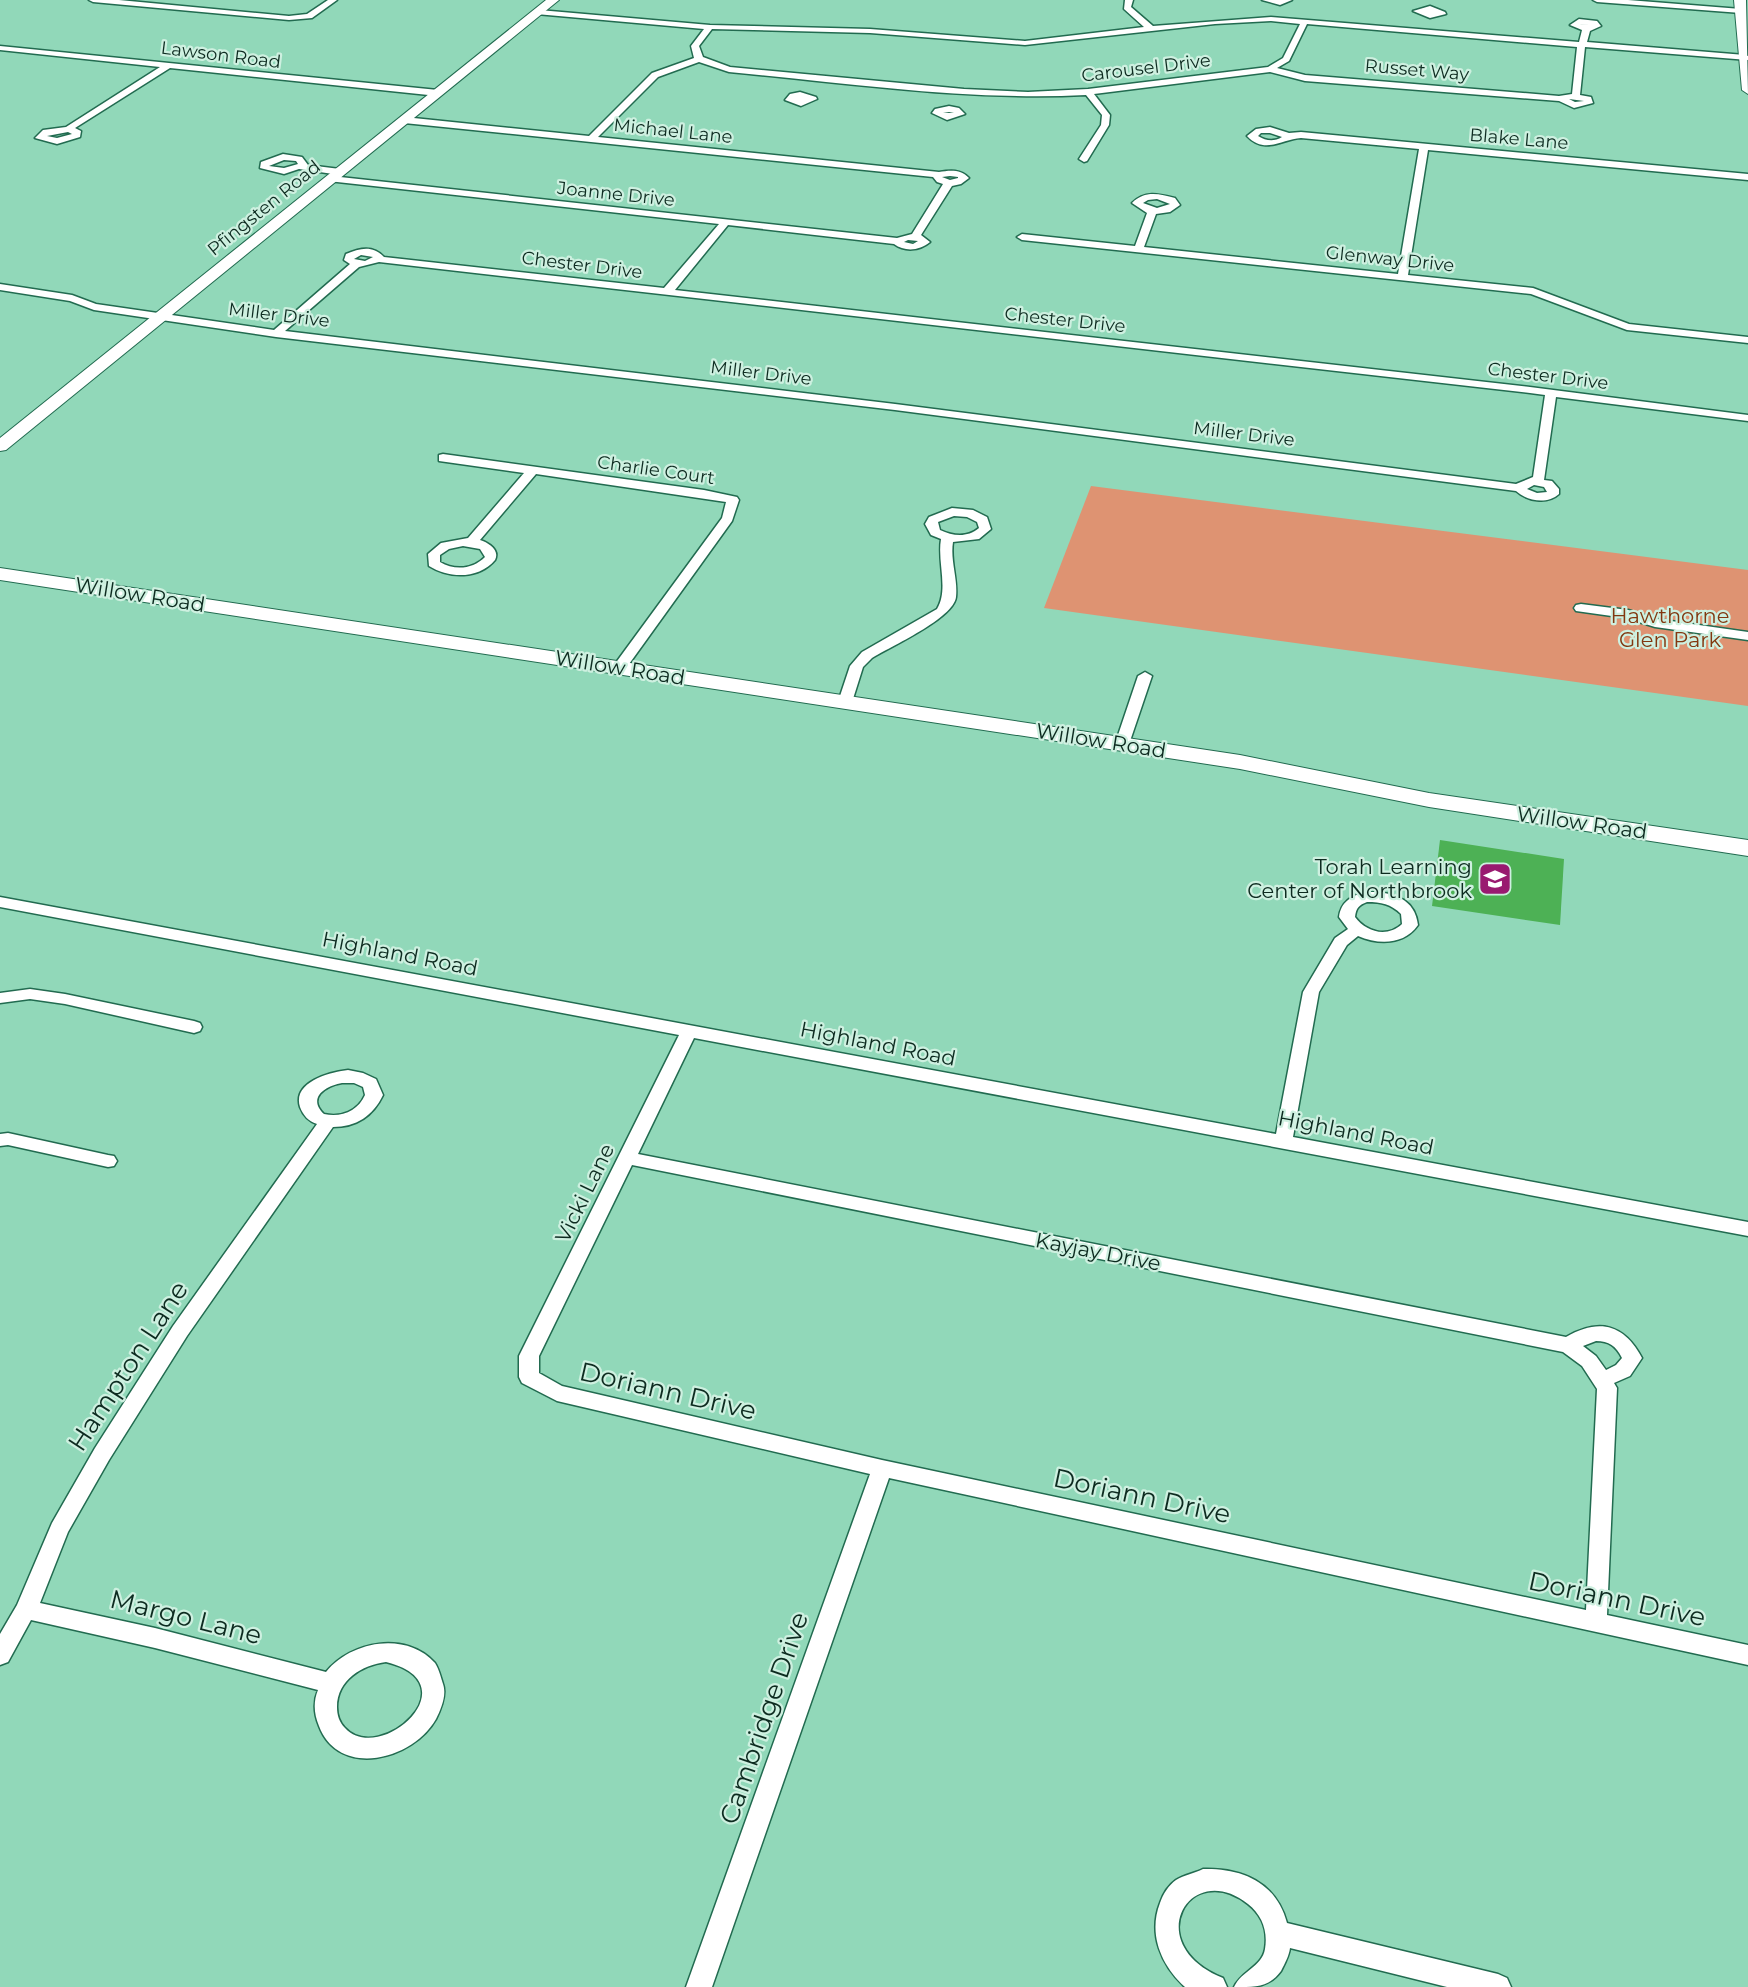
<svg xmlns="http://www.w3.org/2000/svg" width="1748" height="1987" font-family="Montserrat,sans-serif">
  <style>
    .green { fill: #de9372 }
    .building { fill: #4db155 }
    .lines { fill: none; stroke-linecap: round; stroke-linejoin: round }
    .minor-casing { stroke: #226b50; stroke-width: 3 }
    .secondary-casing { stroke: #226b50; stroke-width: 2 }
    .primary-casing { stroke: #226b50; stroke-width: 2 }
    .minor { fill: #fff; fill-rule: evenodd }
    .secondary { fill: #fff; fill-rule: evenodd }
    .primary { fill: #fff; fill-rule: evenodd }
    .labels { text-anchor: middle; stroke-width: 4.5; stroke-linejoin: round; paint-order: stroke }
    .far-street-label { font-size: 18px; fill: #0d2b20; stroke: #cef0e0 }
    .street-label { font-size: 21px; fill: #0d2b20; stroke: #cef0e0 }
    .park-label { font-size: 21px; fill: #823810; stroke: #cef0e0 }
    .poi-label { font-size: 21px; fill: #0d2b20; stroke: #cef0e0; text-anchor: end }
    .near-street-label { font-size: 26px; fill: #0d2b20; stroke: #cef0e0 }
  </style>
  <rect width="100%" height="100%" fill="#91d8b9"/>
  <path class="green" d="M1091 486 1748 570V706L1044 608Z"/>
  <path class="building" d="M1440 840 1564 859 1560 925 1432 906Z"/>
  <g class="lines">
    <defs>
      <path id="minor" d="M89 0H119L289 16 307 14 328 0H337L312 18 289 20 93 2Z
        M1125 0H1133L1131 7 1153 26 1271 17 1579 42 1582 30 1570 25 1579 19 1597 21 1601 26 1590 31 1587 42 1745 55 1748 56V60L1585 47 1580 95 1591 97 1593 103 1574 108 1559 101 1305 81 1270 72 1094 94 1110 115 1109 125 1087 161 1084 162 1079 159 1101 125 1102 115 1086 95C966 101 848 83 729 72L699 62 658 77 598 137 939 172C950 170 961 169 969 178L961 184 952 186 921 235 930 242C919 251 905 252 894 244L728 225 675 290 1530 387 1748 415V421L1556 397 1544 480 1552 481 1559 489V494C1547 505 1527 501 1516 491L895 410 276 337 94 310 70 301 0 290V284L72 295 96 304 274 330 350 264 344 260 346 254C360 248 373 245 384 257L664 288 719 224 328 181 326 179 331 176 897 238 912 234 943 184 937 182 933 177 404 123 400 120 404 117 589 136 652 73 694 58 691 46 704 29 536 14V10H539L710 25 870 29 1025 41 1144 27 1124 9ZM1271 21 1300 24 1283 58 1268 67 1088 89 1028 92 964 89 730 67 703 57 699 46 712 29 870 33 1025 45 1215 24ZM1307 24 1577 47 1572 94 1559 96 1305 75 1277 68 1289 61ZM1580 24H1581L1591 25ZM1569 99 1584 101 1575 102ZM950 176 958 177V178L950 180 942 177ZM908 240 918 241 913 244 904 242ZM361 255 373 257 365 261 354 259ZM379 262 1530 393 1545 395 1533 477 1516 484 895 404 285 331 359 267ZM1534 485 1544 487 1547 492 1537 493 1527 489Z
        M1262 0H1292L1280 5Z
        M1593 0H1628L1741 9 1745 11 1741 13 1597 2Z
        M1430 6 1445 12 1446 14 1430 18 1413 11Z
        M0 46 438 90 442 93 438 96 170 68 75 128 81 131 80 137 57 144 35 138 43 130 66 127 160 67 0 50ZM68 132 72 134 57 138 47 136Z
        M800 92 816 97 817 99 801 106 785 100 790 94Z
        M949 106 959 108 965 114 947 120 932 113 935 109ZM949 112 954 113H943Z
        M1270 127 1289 133 1301 132 1748 174V180L1428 150 1408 275 1533 288 1629 324 1748 337V343L1627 330 1531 294 1022 240 1017 237 1022 234 1135 246 1147 213 1132 203C1145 190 1159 194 1175 198L1180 205 1170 212 1156 214 1144 247 1398 274 1419 149 1301 138C1282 139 1265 155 1247 136L1256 129ZM1261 133H1270L1282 137C1274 142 1266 141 1258 136ZM1157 199 1170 204 1157 208 1143 203 1148 200Z
        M283 154 302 157 308 165 340 169 345 172 340 175 299 169 284 174 260 168 261 162ZM284 160 296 161 298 164 284 168 269 166Z
        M443 454 704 490 737 497 739 500 732 521 624 671 619 672 612 668 722 518 726 502 536 474 480 540C489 543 500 550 495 560 479 579 450 579 429 566L428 554 441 543 468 538 524 473 439 461V455ZM463 546 480 549 485 557C473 569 455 571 440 562V555L449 549Z
        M952 508 973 510 987 517 991 529 979 539 953 542C950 561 958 579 956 597 954 618 890 647 872 658L863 667 852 702 850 705H840L838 702 850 666 862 652 937 609C949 589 937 562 941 539L931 535 925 524 929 517ZM954 516 967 517 977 522 979 528C967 538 953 536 940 530L938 522Z
        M1581 604 1628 610 1657 619 1748 632V640L1655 627 1626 618 1576 611 1574 608 1576 605Z
        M1145 672 1152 676 1129 744 1122 748 1117 747 1115 744 1138 676Z
        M1365 892C1390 891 1415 897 1418 925 1404 945 1379 945 1358 936L1347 945 1319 992 1293 1137 1748 1222V1236L694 1038 638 1154 1566 1337C1599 1318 1624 1324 1642 1358L1630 1376 1614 1383 1617 1388 1607 1615 1748 1645V1665L889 1478 712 1987H686L870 1474 557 1401 522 1383 519 1377V1356L679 1035 0 907V897L1276 1134 1303 992 1335 938 1348 929 1339 917C1341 902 1351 896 1365 892ZM1367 902C1381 902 1391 904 1401 914L1402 924C1387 938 1366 932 1355 917 1356 908 1359 905 1367 902ZM632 1165 1563 1352 1582 1366 1597 1389 1586 1610 882 1460 562 1386 539 1373V1356ZM1596 1341C1609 1341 1616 1346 1622 1358L1616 1365 1606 1370 1596 1356 1583 1346Z
        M30 989 65 994 194 1021 200 1023 202 1027 200 1031 194 1033 65 1004 30 999 0 1003V993Z
        M348 1070 363 1073 376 1079 383 1095C373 1116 356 1127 333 1127L187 1336 109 1460 68 1532 40 1603 155 1628 326 1672C351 1641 406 1631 435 1663 439 1669 441 1678 443 1684 447 1695 441 1709 436 1719 413 1760 339 1779 319 1726 314 1714 313 1702 318 1690L155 1648 31 1620 8 1662 0 1665V1634L17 1605 52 1523 95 1448 173 1326 317 1124C308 1121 303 1115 300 1107 292 1082 330 1072 348 1070ZM342 1083H354L363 1087 365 1095C358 1111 341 1118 324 1114 307 1098 325 1086 342 1083ZM386 1662C473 1683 380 1766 345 1728 339 1722 337 1715 337 1707 337 1680 362 1665 386 1662Z
        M8 1133 108 1155 114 1156 117 1161 114 1166 108 1167 8 1145 0 1146V1134Z
        M1203 1869C1242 1868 1276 1882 1287 1923L1498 1974 1507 1978 1511 1987H1447L1290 1948C1289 1956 1285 1963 1281 1971 1269 1987 1257 1987 1234 1987 1241 1971 1262 1967 1265 1949 1268 1931 1262 1915 1248 1904 1190 1858 1139 1944 1223 1978L1227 1987H1185C1161 1965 1148 1934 1160 1903 1163 1894 1169 1885 1176 1880 1184 1875 1195 1873 1203 1869Z"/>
      <path id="secondary" d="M546 0H559L6 450 0 451V438Z
        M1734 0H1746L1748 94 1742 90Z"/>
      <path id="primary" d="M0 568 1240 755 1429 793 1748 840V856L1429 807 1240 769 0 580Z"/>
    </defs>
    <use href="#minor" class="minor-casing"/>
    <use href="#secondary" class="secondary-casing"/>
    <use href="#primary" class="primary-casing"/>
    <use href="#minor" class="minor"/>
    <use href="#secondary" class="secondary"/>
    <use href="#primary" class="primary"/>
  </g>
  <defs>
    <symbol id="school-square" viewBox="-11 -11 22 22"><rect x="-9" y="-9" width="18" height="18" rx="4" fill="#991a70" stroke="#cef0e0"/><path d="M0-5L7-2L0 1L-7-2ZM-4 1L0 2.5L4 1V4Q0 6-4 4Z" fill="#fff"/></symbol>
  </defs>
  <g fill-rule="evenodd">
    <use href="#school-square" x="1476" y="860" width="38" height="38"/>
  </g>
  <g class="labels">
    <g class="far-street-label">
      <text transform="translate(221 55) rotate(7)" y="6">Lawson Road</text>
      <text transform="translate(1146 68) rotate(-7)" y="6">Carousel Drive</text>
      <text transform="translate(1417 70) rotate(5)" y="6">Russet Way</text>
      <text transform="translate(673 131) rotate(6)" y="6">Michael Lane</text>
      <text transform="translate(1519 139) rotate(5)" y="6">Blake Lane</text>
      <text transform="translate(616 194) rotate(6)" y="6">Joanne Drive</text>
      <text transform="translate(264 208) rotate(-39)" y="6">Pfingsten Road</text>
      <text transform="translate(1390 259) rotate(6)" y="6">Glenway Drive</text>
      <text transform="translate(582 265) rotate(7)" y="6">Chester Drive</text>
      <text transform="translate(279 315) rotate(7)" y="6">Miller Drive</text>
      <text transform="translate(1065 320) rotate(6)" y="6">Chester Drive</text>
      <text transform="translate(761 373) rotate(7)" y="6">Miller Drive</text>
      <text transform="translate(1548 376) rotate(7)" y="6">Chester Drive</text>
      <text transform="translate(1244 434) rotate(7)" y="6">Miller Drive</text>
      <text transform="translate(656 470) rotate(8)" y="6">Charlie Court</text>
    </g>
    <g class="street-label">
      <text transform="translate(140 595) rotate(9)" y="7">Willow Road</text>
      <text transform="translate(620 668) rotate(9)" y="7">Willow Road</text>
      <text transform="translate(1101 741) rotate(9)" y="7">Willow Road</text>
      <text transform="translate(1582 823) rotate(8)" y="7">Willow Road</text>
      <text transform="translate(400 954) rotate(11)" y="7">Highland Road</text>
      <text transform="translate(878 1044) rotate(11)" y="7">Highland Road</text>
      <text transform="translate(1356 1133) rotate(11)" y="7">Highland Road</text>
      <text transform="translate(585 1193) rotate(-64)" y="7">Vicki Lane</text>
      <text transform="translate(1098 1252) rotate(11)" y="7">Kayjay Drive</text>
    </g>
    <g class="park-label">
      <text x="1670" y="623">Hawthorne<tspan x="1670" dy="24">Glen Park</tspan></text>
    </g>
    <g class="poi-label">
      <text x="1472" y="874">Torah Learning<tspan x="1472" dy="24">Center of Northbrook</tspan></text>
    </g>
    <g class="near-street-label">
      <text transform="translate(128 1366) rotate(-57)" y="9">Hampton Lane</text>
      <text transform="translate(668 1391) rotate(13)" y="9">Doriann Drive</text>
      <text transform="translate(1142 1496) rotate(12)" y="9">Doriann Drive</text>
      <text transform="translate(1617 1599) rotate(12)" y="9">Doriann Drive</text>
      <text transform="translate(186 1617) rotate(14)" y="9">Margo Lane</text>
      <text transform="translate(764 1718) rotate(-71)" y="9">Cambridge Drive</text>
    </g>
  </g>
</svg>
